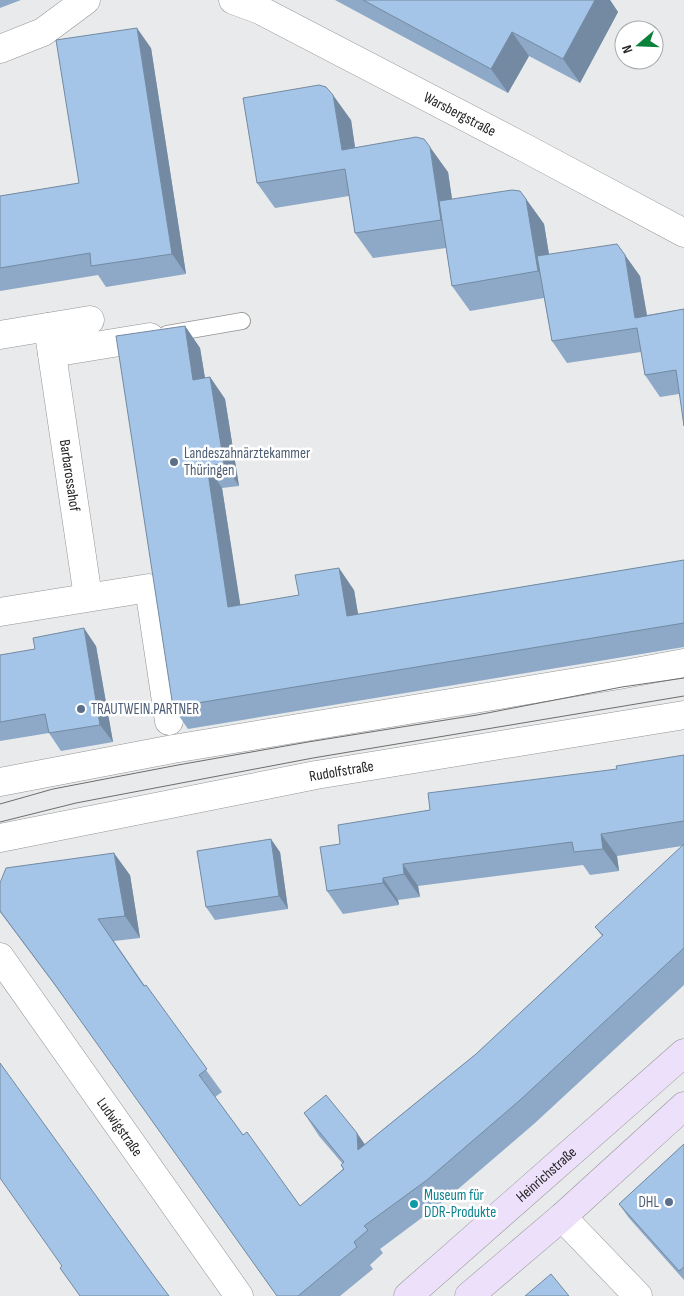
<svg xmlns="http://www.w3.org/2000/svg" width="684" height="1296" font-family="'Sofia Sans Condensed',sans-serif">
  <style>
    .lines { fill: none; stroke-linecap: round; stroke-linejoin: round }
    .lane-casing { stroke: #949495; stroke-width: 18 }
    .street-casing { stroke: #949495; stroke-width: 29 }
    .secondary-casing { stroke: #949495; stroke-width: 29 }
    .lane { stroke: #fff; stroke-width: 16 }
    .street { stroke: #fff; stroke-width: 28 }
    .secondary { stroke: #ede0fa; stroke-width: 28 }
    .tram { stroke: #6d6d6e; stroke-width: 1 }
    .wall { fill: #8da9c7 }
    .shaded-wall { fill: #738aa2 }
    .building { fill: #a4c5e7; stroke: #738aa2 }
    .service-dot { fill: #5c6f8a; stroke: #fff; stroke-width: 2 }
    .culture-dot { fill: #0f9aa8; stroke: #fff; stroke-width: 2 }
    .labels { text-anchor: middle; stroke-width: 5; stroke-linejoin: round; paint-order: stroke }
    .street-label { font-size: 15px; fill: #252526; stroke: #fff }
    .service-label { font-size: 15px; fill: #4e5e75; stroke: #fff; text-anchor: start }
    .culture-label { font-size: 15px; fill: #0d838f; stroke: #fff; text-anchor: start }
  </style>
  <rect width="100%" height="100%" fill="#e9eaeb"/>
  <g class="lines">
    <defs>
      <path id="lane" d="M167 334 242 321"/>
      <g id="street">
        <path id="s1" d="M233 0 260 10 527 149 684 233"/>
        <path d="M0 49 43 32 86 0"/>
        <path id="s2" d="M48 327 88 597"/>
        <path d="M0 335 90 320"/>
        <path d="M52 353 150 337"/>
        <path d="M0 612 149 588 169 721"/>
        <path d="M0 782 173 749 619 675 684 663"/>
        <path id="s3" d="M0 838 316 775 684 715"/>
        <path id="s4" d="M0 957 239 1296"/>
        <path d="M562 1217 638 1296"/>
      </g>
      <g id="secondary">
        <path id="s5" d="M408 1296 684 1053"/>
        <path d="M469 1296 562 1217 684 1106"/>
      </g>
    </defs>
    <use href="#lane" class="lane-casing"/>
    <use href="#street" class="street-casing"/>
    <use href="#secondary" class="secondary-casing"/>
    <use href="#lane" class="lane"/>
    <use href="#street" class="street"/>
    <use href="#secondary" class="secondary"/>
    <path class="tram" d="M0 804 53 789 178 765 308 742 477 715 622 687 684 678
      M0 822 76 803 313 758 684 696"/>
  </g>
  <path class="wall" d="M0 0H21L0 8Z
    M335 0H610L618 12 580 83 529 56 508 93Z
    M151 48 186 274 106 287 98 275 0 291V196L79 183Z
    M351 120 355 147 448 172 452 199H526L544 224 549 255 640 276 647 315 684 309 679 394 660 397 645 375 641 352 567 363 552 341 544 298 470 311 452 286 446 248 373 258 355 233 349 196 275 208 257 183Z
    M185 326 200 348 205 378 210 377 225 399 239 486 222 488 240 605 354 590 358 614 684 560V647L188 729 173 707Z
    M96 646 113 742 61 751 49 733 0 741V655Z
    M684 755V985L535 1123 443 1202 380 1249 383 1253 370 1265 373 1269 340 1296H277L69 1004 0 912V883L130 875 140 938 114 941 145 986 222 1092 215 1097 243 1135 300 1206 343 1169 341 1165 342 1163 319 1136 304 1113 365 1144 476 1054 602 936 595 927 682 846 617 856 619 871 590 875 583 865 418 886 420 897 398 900 399 905 343 914 327 891 340 844 430 810Z
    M280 852 288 909 215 920 206 907Z
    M684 1144V1280L629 1218 619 1204Z"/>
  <path class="shaded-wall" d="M595 0H610L618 12 580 83 563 59Z
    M137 28 151 48 186 274 172 254Z
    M512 32 529 56 508 93 491 69Z
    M333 95 351 120 359 175 342 150Z
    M430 147 448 172 459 246 441 220Z
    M526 199 544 224 556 297 538 271Z
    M625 255 640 276 651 339 635 318Z
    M185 326 200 348 209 402 193 380Z
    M210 377 225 399 239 486 224 464Z
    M207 466 222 488 244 628 228 607Z
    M339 568 354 590 362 638 347 616Z
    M84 628 96 646 113 742 100 725Z
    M601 834 617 856 619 871 603 849Z
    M271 839 280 852 288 909 279 896Z
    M114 853 130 875 140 938 125 916Z
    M403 864 418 886 420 897 404 874Z
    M383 878 398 900 399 905 383 883Z
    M357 1133 373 1156 358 1150Z"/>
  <path class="building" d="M363 0H595L563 59 512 32 491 69Z
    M137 28 172 254 91 266 90 253 0 268V196L79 183 56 40Z
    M319 85 326 87 333 95 342 150 416 137 424 139 430 147 441 220 355 233 345 169 257 183 243 98Z
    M512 190 520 191 526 199 538 271 452 286 439 201Z
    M617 244 625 255 635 318 684 309V426L676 370 645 375 637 328 552 341 537 256Z
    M185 326 193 380 210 377 224 464 207 466 228 607 299 595 295 575 339 568 347 616 684 560V623L173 707 116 336Z
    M84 628 100 725 49 733 45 714 0 722V655L35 649 33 638Z
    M684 755V821L601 834 603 849 574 852 572 842 403 864 404 874 383 878V883L327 891 320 847 340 844 338 825 430 810 428 793 617 769 616 766Z
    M271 839 279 896 206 907 197 851Z
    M684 844V948L519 1101 427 1180 364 1226 368 1230 354 1242 357 1247 298 1296H277L53 982 0 911V883L6 868 114 853 125 916 98 919 144 986 146 985 207 1069 199 1075 243 1135 247 1132 300 1206 344 1169 341 1165 344 1162 304 1113 326 1095 357 1133 358 1150 476 1054 564 972 603 935 595 927Z
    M0 1063 154 1276 169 1296H80L60 1268 62 1266 0 1178Z
    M684 1144V1267L679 1271 619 1204Z
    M551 1274 569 1296H525Z"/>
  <g class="service-dot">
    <circle cx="174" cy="462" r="5"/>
    <circle cx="81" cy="709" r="5"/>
    <circle cx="669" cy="1202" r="5"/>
  </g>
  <circle class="culture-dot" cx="414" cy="1204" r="5"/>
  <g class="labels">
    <g class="street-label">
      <text dy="5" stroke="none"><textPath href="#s1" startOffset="254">Warsbergstraße</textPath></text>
      <text dy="5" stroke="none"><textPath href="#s2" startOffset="150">Barbarossahof</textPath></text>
      <text dy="5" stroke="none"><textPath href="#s3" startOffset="348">Rudolfstraße</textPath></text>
      <text dy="5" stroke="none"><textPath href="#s4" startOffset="208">Ludwigstraße</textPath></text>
      <text dy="5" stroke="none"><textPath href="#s5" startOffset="184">Heinrichstraße</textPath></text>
    </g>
    <g class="service-label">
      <text x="184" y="458">Landeszahnärztekammer<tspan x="184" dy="17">Thüringen</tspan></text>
      <text x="91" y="714">TRAUTWEIN.PARTNER</text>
      <text x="659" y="1207" text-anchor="end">DHL</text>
    </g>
    <g class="culture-label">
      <text x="424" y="1200">Museum für<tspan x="424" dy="17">DDR-Produkte</tspan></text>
    </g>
  </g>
  <g transform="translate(639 45) rotate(251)"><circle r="24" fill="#ffffff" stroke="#a8a8a8"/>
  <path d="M0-4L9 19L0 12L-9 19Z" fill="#0b823b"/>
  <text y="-8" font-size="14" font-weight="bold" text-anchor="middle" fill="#252526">N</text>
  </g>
</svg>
